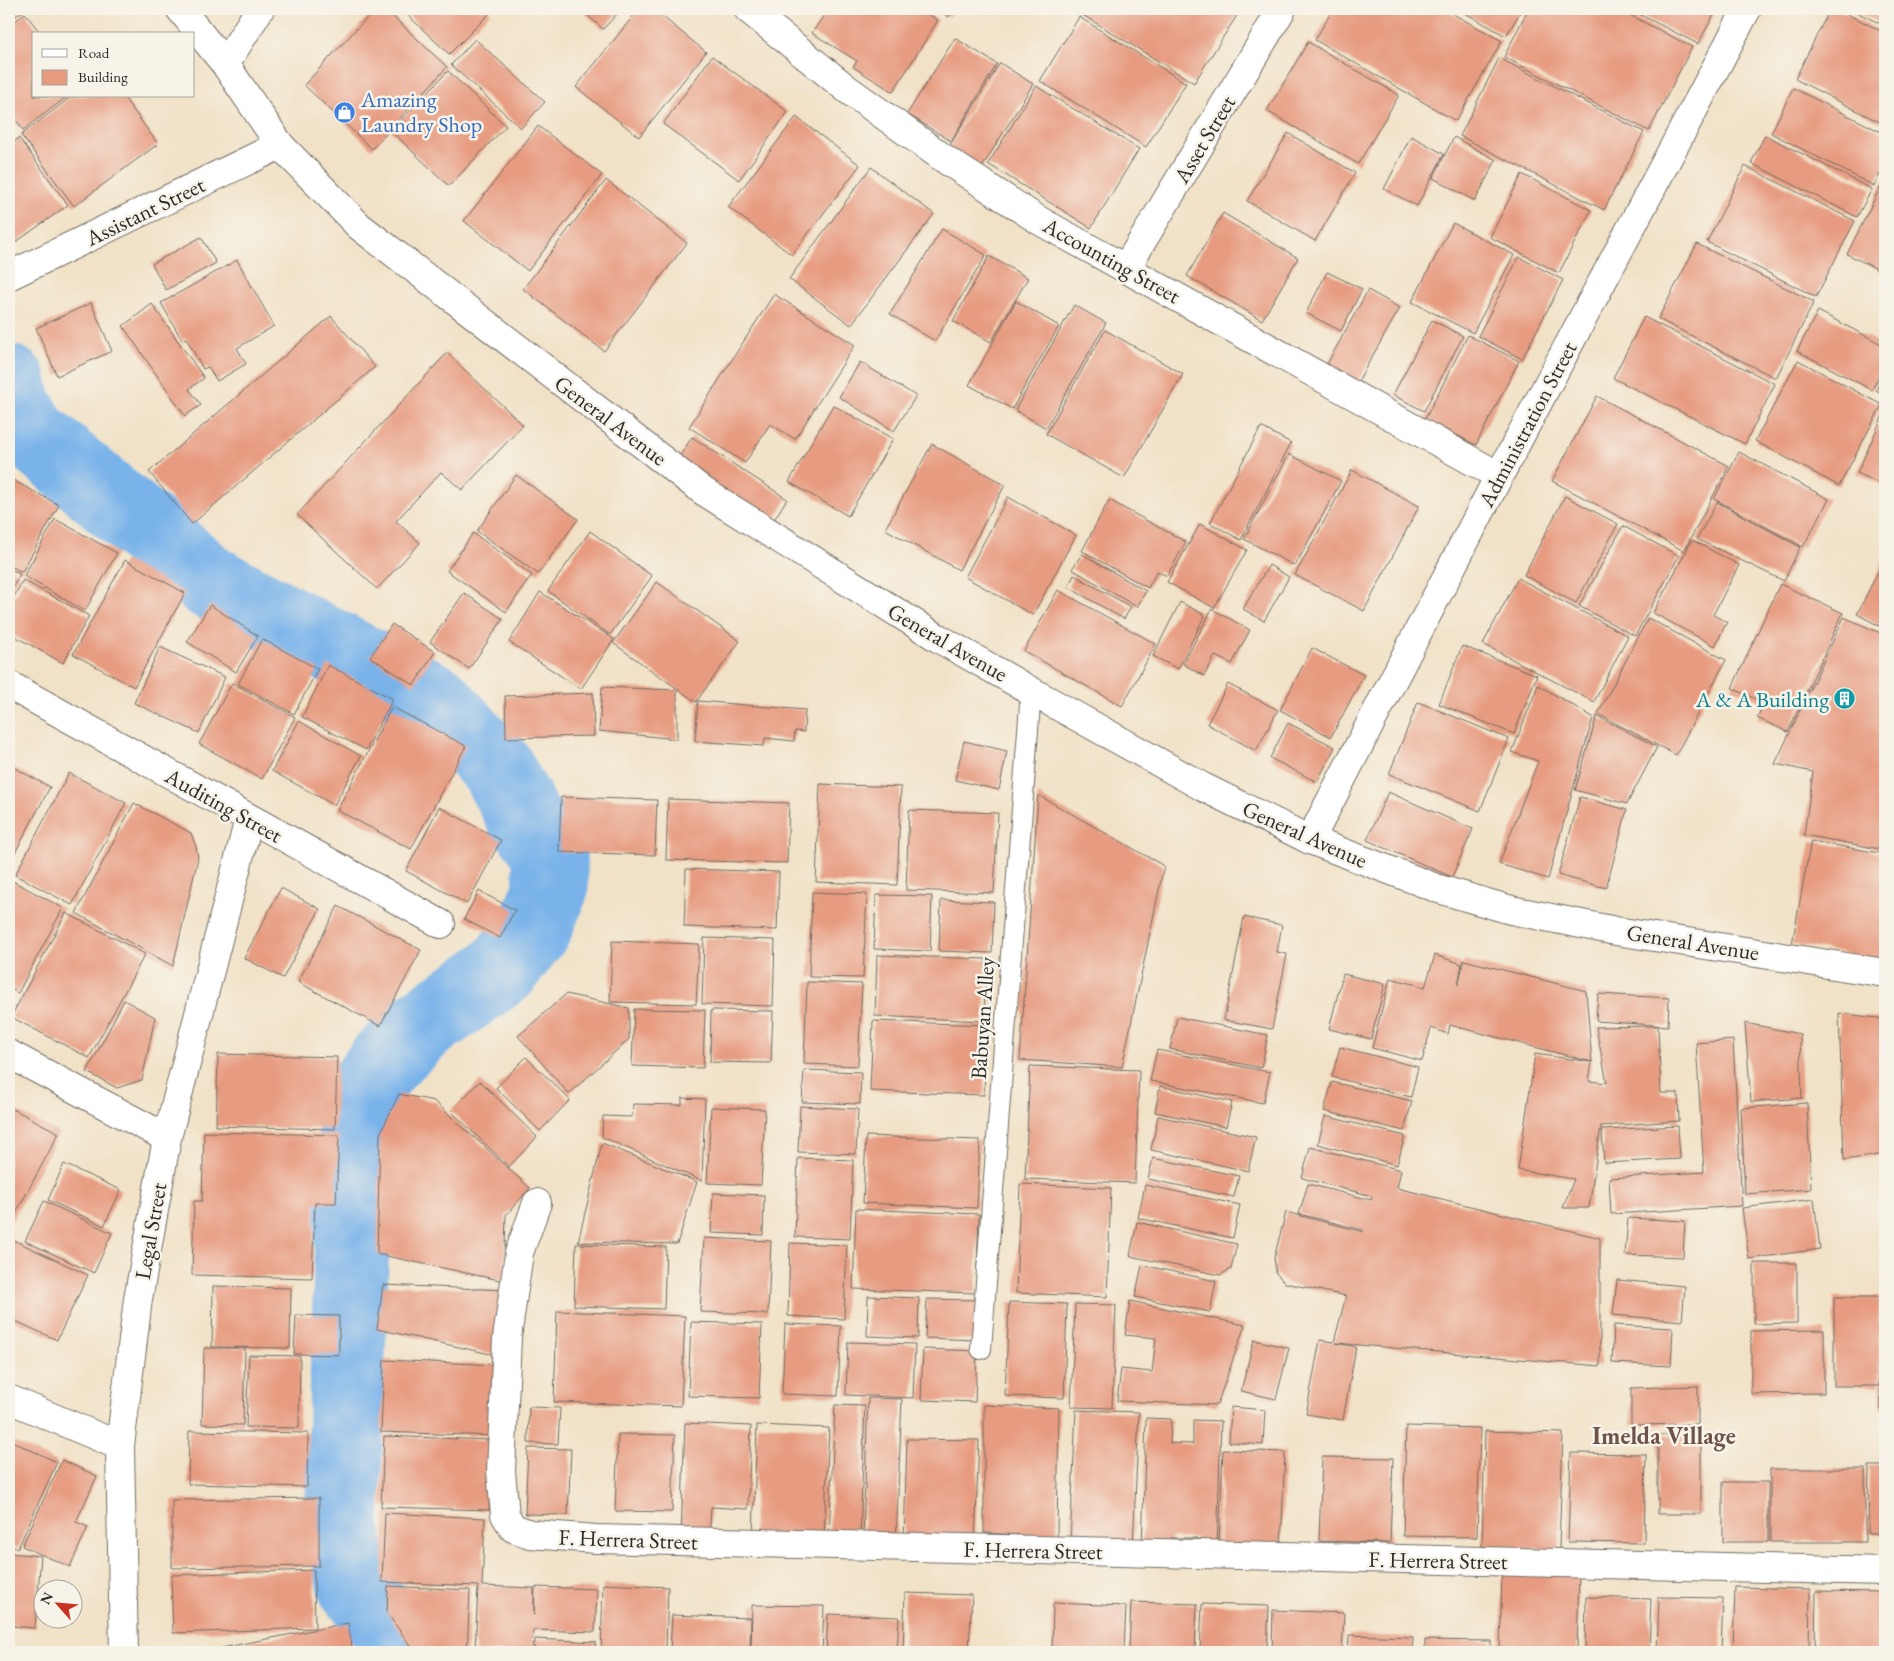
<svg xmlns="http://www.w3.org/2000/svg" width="1894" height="1661" font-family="'EB Garamond',serif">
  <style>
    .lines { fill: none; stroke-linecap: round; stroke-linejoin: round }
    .river { stroke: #79b3ea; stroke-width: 75 }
    .building { fill: #e79c81 }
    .service-casing { stroke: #706b62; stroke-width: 22 }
    .minor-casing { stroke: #706b62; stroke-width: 30 }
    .tertiary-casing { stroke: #706b62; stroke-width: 30 }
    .service { stroke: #fff; stroke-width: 20 }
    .minor { stroke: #fff; stroke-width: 28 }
    .tertiary { stroke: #fff; stroke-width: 28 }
    .labels { text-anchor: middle; stroke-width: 5; stroke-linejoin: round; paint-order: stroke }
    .shop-label { font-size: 22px; fill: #366cbe; stroke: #f7f3e8; text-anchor: start }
    .street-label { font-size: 22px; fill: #2b2b2b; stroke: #f7f3e8 }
    .culture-label { font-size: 22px; fill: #0d838f; stroke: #f7f3e8; text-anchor: end }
    .neighbourhood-label { font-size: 24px; font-weight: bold; fill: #6d5349; stroke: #f7f3e8 }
  </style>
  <rect width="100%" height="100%" fill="#f7f3e8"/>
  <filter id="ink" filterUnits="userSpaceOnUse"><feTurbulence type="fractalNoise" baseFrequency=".02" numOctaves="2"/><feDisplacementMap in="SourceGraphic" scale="10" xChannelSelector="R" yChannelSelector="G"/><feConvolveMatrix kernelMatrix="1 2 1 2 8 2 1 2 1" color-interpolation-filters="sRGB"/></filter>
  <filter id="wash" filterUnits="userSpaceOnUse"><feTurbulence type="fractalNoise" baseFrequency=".0096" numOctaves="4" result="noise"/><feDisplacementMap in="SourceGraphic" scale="20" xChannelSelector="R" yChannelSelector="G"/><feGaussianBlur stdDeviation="1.12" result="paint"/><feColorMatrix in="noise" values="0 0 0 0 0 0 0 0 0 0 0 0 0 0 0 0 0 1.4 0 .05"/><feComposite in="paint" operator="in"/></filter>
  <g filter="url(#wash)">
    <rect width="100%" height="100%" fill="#f1e2c7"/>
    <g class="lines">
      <path class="river" d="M9 382 15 405 32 434 210 582 436 701 497 768 525 819 549 851 551 888 535 927 502 970 424 1024 385 1061 357 1099 342 1526 355 1586 409 1652"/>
    </g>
    <g id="blocks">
      <path class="building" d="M9 9H26L9 21Z
        M375 9H385L447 67 372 149 304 85Z
        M401 9H487L491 12 449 54Z
        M580 9H622L603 29Z
        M639 9H653L706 52 639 137 576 87Z
        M828 9H919L938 20 893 92 853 67 857 61 812 33Z
        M936 9H954L949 17Z
        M1073 9H1241L1194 83Z
        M1333 9H1444L1502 41 1456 121 1315 40Z
        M1458 9H1522L1506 36Z
        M1528 9H1618L1692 47 1649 131 1504 57Z
        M1629 9H1717L1698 44Z
        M1830 9H1837L1885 33V125L1795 79Z
        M1850 9H1885V26Z
        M25 13 41 34H34V96H68L23 130 9 110V26Z
        M1079 17 1186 83 1146 147 1040 81Z
        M955 38 997 64 951 141 907 114Z
        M475 39 545 102 521 128 451 65Z
        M1308 42 1399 95 1358 164 1267 111Z
        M712 56 788 112 739 180 663 124Z
        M1499 58 1644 132 1604 210 1460 136Z
        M1000 63 1033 84 981 169 948 148Z
        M448 71 506 126 449 186 391 131Z
        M1036 86 1139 149 1091 228 988 164Z
        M1793 88 1885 134V164L1874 186 1771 133Z
        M72 96H123L158 144 74 206 21 135Z
        M796 117 860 165 792 255 728 207Z
        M538 126 602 175 528 271 464 221Z
        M1288 133 1355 173 1315 241 1247 201Z
        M1765 135 1872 189 1857 217 1751 163Z
        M1411 136 1444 154 1417 206 1384 189Z
        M1454 137 1496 160 1475 201 1433 178Z
        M19 138 68 205 9 247V145Z
        M1745 166 1855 221 1816 297 1707 242Z
        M871 167 934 214 851 325 789 279Z
        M1522 174 1591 210 1559 273 1490 237Z
        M606 180 687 243 604 351 523 289Z
        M1884 180H1885V273L1847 254Z
        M1223 213 1298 258 1262 320 1187 276Z
        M1453 223 1514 255 1473 333 1412 302Z
        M942 229 986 255 935 341 890 314Z
        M201 237 216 263 166 290 152 264Z
        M1697 244 1814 302 1776 378 1658 319Z
        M989 256 1028 278 991 342 953 321Z
        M1519 257 1563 280 1522 359 1478 336Z
        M237 260 274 326 237 348 246 364 217 381 208 367 203 369 186 338 182 340 161 303Z
        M1327 272 1362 289 1341 331 1306 313Z
        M1368 290 1400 308 1357 383 1326 366Z
        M774 294 855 345 795 439 770 424 745 463 689 427Z
        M1016 301 1059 326 1012 409 969 385Z
        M91 303 112 351 57 376 36 328Z
        M152 304 204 378 189 389 201 405 185 416 123 326Z
        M1074 305 1106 323 1046 428 1015 410Z
        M1818 311 1885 346V364L1872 390 1797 351Z
        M331 316 375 367 192 524 149 472Z
        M1644 317 1775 384 1745 444 1613 378Z
        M1432 320 1463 336 1424 411 1393 395Z
        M1105 330 1183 374 1124 478 1046 434Z
        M1468 335 1519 361 1476 445 1425 419Z
        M447 353 523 425 462 490 441 472 396 521 420 543 377 589 297 515Z
        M1798 360 1882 405 1839 486 1755 441Z
        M860 362 916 396 894 431 839 397Z
        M1885 371V395L1876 390Z
        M1597 396 1729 466 1684 551 1552 481Z
        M833 405 893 439 848 516 789 482Z
        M1885 411V486L1857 473Z
        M1261 427 1291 443 1241 540 1210 523Z
        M692 437 787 499 772 523 676 462Z
        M932 444 1005 485 959 570 885 529Z
        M1739 452 1829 499 1803 547 1714 499Z
        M1289 454 1341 481 1295 566 1244 539Z
        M1352 470 1419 506 1364 611 1295 575Z
        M516 475 578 519 538 574 477 531Z
        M9 478 59 505 22 572 9 565Z
        M1565 496 1618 524 1576 603 1524 575Z
        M1008 497 1076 535 1033 615 965 577Z
        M1109 500 1186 542 1167 576 1157 571 1148 588 1082 551Z
        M1717 502 1800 547 1784 581 1697 539Z
        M55 519 117 553 85 611 24 576Z
        M1200 524 1247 550 1214 608 1167 582Z
        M1623 526 1679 556 1635 636 1579 606Z
        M590 531 652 576 610 635 548 591Z
        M473 533 532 575 506 612 447 571Z
        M1692 540 1739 565 1713 615 1727 622 1715 646 1653 613Z
        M1082 554 1146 591 1137 607 1072 569Z
        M1885 558V629L1857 614Z
        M125 560 185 593 134 687 73 654Z
        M1269 565 1289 577 1264 621 1243 609Z
        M9 568 20 574 9 594Z
        M1074 575 1131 607 1124 619 1068 587Z
        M1518 578 1628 636 1594 702 1483 644Z
        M23 580 89 616 63 663 9 633V606Z
        M657 582 740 641 696 702 613 643Z
        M1780 584 1843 613 1788 732 1757 718 1764 703 1732 688Z
        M1058 590 1156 644 1122 706 1024 651Z
        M540 592 614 639 581 689 509 642Z
        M464 593 503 619 469 669 430 642Z
        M1180 602 1205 615 1178 669 1153 656Z
        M210 605 258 636 236 672 187 642Z
        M1212 609 1250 630 1232 664 1215 656 1204 676 1183 664Z
        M1844 617 1885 635V850L1804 835 1813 772 1775 764Z
        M1648 618 1726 660 1676 755 1598 714Z
        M392 624 435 652 414 685 370 657Z
        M262 639 318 669 294 714 238 684Z
        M1462 646 1537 675 1514 734 1439 704Z
        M160 647 225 677 199 733 134 703Z
        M1312 648 1364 675 1331 737 1280 710Z
        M328 665 393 699 366 750 302 717Z
        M232 683 295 717 262 779 199 744Z
        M1228 684 1278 710 1256 751 1207 724Z
        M1538 685 1593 717 1548 879 1499 864 1538 761 1512 752Z
        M602 687 677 690V739L599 731Z
        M593 693 594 736 506 738 505 696Z
        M698 701 805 710 804 732 795 731 794 741 765 738 764 746 695 741Z
        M1418 702 1509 739 1480 811 1389 774Z
        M392 707 466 746 411 849 337 810Z
        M1597 716 1657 747 1627 804 1575 790Z
        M299 721 361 756 334 805 272 771Z
        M1288 723 1335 747 1317 782 1270 758Z
        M964 741 1007 751 999 790 955 780Z
        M9 765 50 787 9 864Z
        M69 773 126 803 72 905 15 875Z
        M820 784 901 787 897 885 816 882Z
        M1388 792 1473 829 1452 877 1367 840Z
        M1038 795 1164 866 1122 1067 1020 1060Z
        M561 797 657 800 655 855 559 852Z
        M1580 797 1627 810 1606 888 1558 875Z
        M668 799 789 803 787 863 666 860Z
        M134 803 191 833 196 847 198 858 173 966 76 913Z
        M439 807 501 840 467 904 406 871Z
        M909 810 998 813 994 893 906 890Z
        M1811 841 1885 854V960L1792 944Z
        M686 869 779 872 777 930 684 927Z
        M9 879 63 908 18 993 9 988Z
        M281 888 320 909 283 978 244 958Z
        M479 891 515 910 500 938 464 919Z
        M812 892 867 894 863 978 809 977Z
        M876 895 932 896 930 951 874 949Z
        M941 900 994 902 992 953 939 951Z
        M338 906 421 950 380 1026 298 982Z
        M66 913 145 954 89 1058 11 1017Z
        M1244 917 1282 925 1277 952 1287 954 1272 1029 1224 1020Z
        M704 938 775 940 773 1006 702 1004Z
        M612 941 699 944 696 1004 610 1002Z
        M877 955 986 959 984 1021 875 1016Z
        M1435 955 1462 964 1458 985 1464 960 1586 991 1592 1062 1589 1081 1607 1083 1596 1027 1658 1026 1661 1093H1678L1679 1121 1601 1126 1589 1208H1563L1574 1179 1518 1170 1535 1054 1592 1062 1450 1025 1448 1034 1431 1028 1422 1061 1372 1048 1390 978 1425 987Z
        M1343 974 1385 984 1371 1039 1329 1029Z
        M807 982 862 984 858 1066 804 1064Z
        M566 994 629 1008V1039L569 1094 518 1036Z
        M1598 994 1669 998 1668 1026 1596 1021Z
        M124 1000 155 1017 142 1080 117 1088 87 1072Z
        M634 1009 705 1010 703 1068 632 1066Z
        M711 1010 773 1011 771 1063 710 1062Z
        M1839 1013 1885 1019V1154L1844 1160Z
        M1177 1017 1268 1035 1261 1068 1170 1049Z
        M873 1021 987 1025 984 1095 870 1091Z
        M1745 1023 1800 1034 1802 1098 1751 1102Z
        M1733 1040 1742 1206 1611 1214 1609 1178 1704 1172 1696 1043Z
        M1340 1047 1418 1067 1411 1097 1332 1077Z
        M1157 1050 1270 1072 1263 1103 1150 1081Z
        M218 1054 337 1057 335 1129 216 1126Z
        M526 1057 570 1100 540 1131 496 1088Z
        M1030 1066 1139 1070 1135 1183 1025 1179Z
        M804 1070 861 1072 860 1104 802 1102Z
        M480 1081 537 1137 509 1167 451 1111Z
        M1332 1082 1412 1101 1404 1131 1324 1111Z
        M1160 1086 1232 1102 1226 1127 1155 1112Z
        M399 1094 434 1101 530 1188 506 1215 504 1281 377 1254 380 1134Z
        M682 1098 705 1099 702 1181 602 1137 603 1116 632 1117 633 1104 682 1105Z
        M1807 1103 1811 1189 1745 1194 1741 1108Z
        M800 1106 858 1109 856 1154 798 1152Z
        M9 1107 59 1133 9 1226Z
        M711 1107 765 1109 761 1185 707 1183Z
        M1158 1116 1256 1137 1248 1171 1151 1150Z
        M1325 1116 1405 1136 1397 1165 1318 1144Z
        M1678 1126 1680 1159 1604 1163 1602 1130Z
        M204 1132 339 1135 336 1203H315L312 1278 192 1275 194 1201H202Z
        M866 1136 980 1140 977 1208 863 1203Z
        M602 1143 697 1182 677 1244 578 1242Z
        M1310 1147 1401 1170 1397 1188 1600 1238V1366L1336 1343 1356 1347 1343 1420 1306 1414 1320 1340 1334 1342 1346 1296 1285 1283 1276 1273 1274 1258 1286 1212 1363 1232V1230L1299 1214 1308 1184 1371 1200 1372 1196 1302 1178Z
        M798 1158 853 1160 850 1239 795 1237Z
        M1153 1158 1239 1176 1234 1197 1148 1179Z
        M64 1164 121 1190 104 1226 48 1200Z
        M1020 1184 1111 1188 1107 1297 1016 1293Z
        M1145 1185 1240 1205 1233 1238 1138 1218Z
        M713 1193 764 1195 763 1235 711 1233Z
        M1814 1199 1820 1249 1749 1259 1742 1208Z
        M44 1201 112 1233 94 1273 25 1241Z
        M856 1209 979 1214 976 1293 853 1289Z
        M1628 1218 1685 1221 1683 1257 1625 1255Z
        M1137 1222 1237 1244 1231 1269 1220 1275 1130 1256Z
        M9 1238 88 1275 57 1340 9 1318Z
        M704 1238 771 1241 768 1314 700 1312Z
        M790 1243 847 1245 844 1319 788 1316Z
        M576 1244 666 1247 664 1309 574 1306Z
        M1754 1263H1797V1323L1754 1324Z
        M1142 1265 1216 1281 1210 1312 1135 1297Z
        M1617 1280 1685 1286 1682 1321 1613 1315Z
        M383 1285 507 1290 504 1357 377 1329Z
        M213 1286 291 1288 290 1348 212 1347Z
        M868 1296 919 1298 918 1338 867 1336Z
        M1834 1297H1879V1386H1834Z
        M927 1299 977 1300 975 1340 925 1338Z
        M1130 1301 1245 1325 1217 1405 1117 1401 1121 1369 1152 1372 1156 1338 1125 1335Z
        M1009 1302 1067 1304 1064 1398 1005 1396Z
        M1075 1304 1116 1305 1112 1408 1071 1407Z
        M557 1311 685 1316 681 1406 554 1402Z
        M296 1315 339 1316V1355L294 1354Z
        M691 1322 762 1324 759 1398 688 1396Z
        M785 1324 841 1326 838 1396 782 1394Z
        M1614 1325 1673 1328 1671 1366 1612 1363Z
        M1824 1330V1393L1751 1394V1331Z
        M1880 1338H1885V1410H1881Z
        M1254 1340 1289 1348 1276 1399 1241 1391Z
        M848 1342 915 1344 913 1398 846 1395Z
        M204 1348H245L243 1425 202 1424Z
        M923 1349 977 1351 975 1402 921 1400Z
        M249 1355 300 1356 299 1428 246 1427Z
        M384 1360 500 1365 497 1436 381 1432Z
        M1698 1386V1424L1631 1425V1388Z
        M868 1398 902 1399 896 1541 863 1540Z
        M835 1405 865 1406 860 1538 829 1537Z
        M984 1405 1059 1408 1057 1537 984 1533Z
        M529 1407 560 1408 558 1444 528 1443Z
        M1231 1407 1265 1410 1263 1445 1229 1442Z
        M1076 1410 1139 1412 1133 1547 1070 1544Z
        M1146 1418 1171 1419 1170 1443 1193 1444V1420L1221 1421 1217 1552 1196 1551 1197 1538H1171L1170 1550 1142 1549Z
        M685 1423 751 1426 748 1509 711 1507 709 1540 681 1539Z
        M757 1425 829 1428 824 1536 753 1534Z
        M1406 1426 1480 1428 1477 1537 1403 1536Z
        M189 1431 308 1433 307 1487 188 1484Z
        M1485 1431 1563 1433 1559 1549 1482 1547Z
        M618 1434 675 1435 672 1512 615 1511Z
        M1658 1435H1701V1514H1658Z
        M384 1436 492 1440 489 1510 381 1507Z
        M907 1439 979 1440 975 1544 904 1541Z
        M9 1440 57 1462 18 1548 9 1544Z
        M528 1448 571 1449 568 1515 525 1514Z
        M1223 1450 1285 1452 1281 1547 1219 1544Z
        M1571 1453 1646 1454 1644 1543 1568 1542Z
        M1322 1457 1393 1458 1390 1543 1319 1541Z
        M62 1460 97 1476 76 1522 88 1527 70 1567 22 1546Z
        M1869 1466H1885V1534H1868Z
        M1770 1469H1865V1542H1770Z
        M1723 1482H1768V1542H1723Z
        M319 1498V1566L172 1568V1500Z
        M385 1513 485 1518 482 1586 534 1588V1615L535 1587 597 1589 595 1632 533 1630 532 1652H475L478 1586 382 1582Z
        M9 1553 41 1556 35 1628 9 1626Z
        M314 1570 315 1628 173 1633 171 1575Z
        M1502 1572 1579 1573 1577 1652H1500Z
        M603 1584 668 1587 666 1652H601Z
        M388 1586 470 1590 467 1652H415L387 1613Z
        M1735 1587 1810 1589 1809 1652H1733Z
        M1816 1591 1885 1592V1652H1815Z
        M905 1593 972 1595 969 1652H903Z
        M1586 1597 1651 1599 1649 1652H1585Z
        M1659 1597 1723 1598 1721 1652H1657Z
        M1131 1602 1197 1604 1195 1652H1129Z
        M1053 1603 1126 1606 1124 1652H1052Z
        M1202 1604 1269 1606 1267 1652H1200Z
        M752 1605 824 1606 822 1652H751Z
        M1273 1610 1344 1613 1342 1652H1272Z
        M828 1614 899 1617 897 1652H826Z
        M672 1615 751 1618 750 1652H670Z
        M348 1623 353 1652H206V1651Z
        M1349 1635 1413 1637 1412 1652H1348Z
        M535 1639 596 1642 595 1652H534Z
        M1425 1640 1491 1641V1652H1425Z"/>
    </g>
  </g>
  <g filter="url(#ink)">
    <use href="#blocks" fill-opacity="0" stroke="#706b62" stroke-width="1"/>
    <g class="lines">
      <defs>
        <path id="service" d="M981 1349 1031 691"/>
        <path id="minor" d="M748 9 847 89 949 162 1040 221 1499 476
          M225 64 260 9
          M1126 268 1282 9
          M9 276 280 145
          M9 685 441 924
          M1310 840 1499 476 1747 9
          M9 1054 167 1138
          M537 1203 519 1253 507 1338 501 1471 505 1515 513 1528 530 1534 596 1539 1885 1571
          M9 1399 120 1446
          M124 1652 120 1446 138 1299 167 1138 249 819"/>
        <path id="tertiary" d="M180 9 225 64 280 145 359 226 703 491 938 638 1031 691 1203 787 1310 840 1439 889 1511 910 1616 931 1885 973"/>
      </defs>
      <use href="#service" class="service-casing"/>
      <use href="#minor" class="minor-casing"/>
      <use href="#tertiary" class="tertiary-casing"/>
      <use href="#service" class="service"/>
      <use href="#minor" class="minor"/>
      <use href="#tertiary" class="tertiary"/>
    </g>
  </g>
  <defs>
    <symbol id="shop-disc" viewBox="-11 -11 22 22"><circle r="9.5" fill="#3f7fe0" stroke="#f7f3e8"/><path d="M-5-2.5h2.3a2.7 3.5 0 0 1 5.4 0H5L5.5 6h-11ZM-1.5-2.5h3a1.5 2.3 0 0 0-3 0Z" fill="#fff"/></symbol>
    <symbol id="building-disc" viewBox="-11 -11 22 22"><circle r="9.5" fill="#0f9aa8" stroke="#f7f3e8"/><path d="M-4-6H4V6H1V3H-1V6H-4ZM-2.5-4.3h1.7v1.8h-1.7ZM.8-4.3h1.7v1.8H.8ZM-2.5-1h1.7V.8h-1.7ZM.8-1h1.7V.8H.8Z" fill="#fff"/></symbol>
  </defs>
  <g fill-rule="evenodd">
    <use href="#shop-disc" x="332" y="100" width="25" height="25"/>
    <use href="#building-disc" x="1832" y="686" width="25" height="25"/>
  </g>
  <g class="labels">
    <g class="shop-label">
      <text x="361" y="107">Amazing<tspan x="361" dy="25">Laundry Shop</tspan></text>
    </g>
    <g class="street-label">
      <text transform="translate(1204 139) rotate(-59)" y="8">Asset Street</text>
      <text transform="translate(145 211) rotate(-26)" y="8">Assistant Street</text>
      <text transform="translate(1112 260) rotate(29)" y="8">Accounting Street</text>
      <text transform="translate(611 420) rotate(37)" y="8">General Avenue</text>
      <text transform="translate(1527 424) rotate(-62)" y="8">Administration Street</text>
      <text transform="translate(948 642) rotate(30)" y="8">General Avenue</text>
      <text transform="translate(224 805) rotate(29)" y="8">Auditing Street</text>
      <text transform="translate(1305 834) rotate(24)" y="8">General Avenue</text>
      <text transform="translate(1693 942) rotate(9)" y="8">General Avenue</text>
      <text transform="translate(982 1018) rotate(-86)" y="8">Babuyan Alley</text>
      <text transform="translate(150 1231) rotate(-80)" y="8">Legal Street</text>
      <text transform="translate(628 1539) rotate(2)" y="8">F. Herrera Street</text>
      <text transform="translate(1033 1550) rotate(1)" y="8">F. Herrera Street</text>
      <text transform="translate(1438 1560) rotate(1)" y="8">F. Herrera Street</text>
    </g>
    <g class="culture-label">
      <text x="1829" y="707">A &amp; A Building</text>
    </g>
    <g class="neighbourhood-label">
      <text x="1664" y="1444">Imelda Village</text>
    </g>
  </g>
  <rect width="1894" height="1661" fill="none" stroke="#f7f3e8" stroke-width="30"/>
  <rect x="32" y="32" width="162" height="65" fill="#f7f3e8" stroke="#a5a39c"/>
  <rect x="42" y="49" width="25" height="8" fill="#ffffff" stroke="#a5a39c"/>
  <text x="78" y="58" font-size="15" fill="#2b2b2b">Road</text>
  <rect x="42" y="70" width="25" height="15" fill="#e79c81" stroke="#a5a39c"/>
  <text x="78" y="82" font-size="15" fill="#2b2b2b">Building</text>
  <g transform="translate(58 1604) rotate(297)"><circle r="24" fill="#f7f3e8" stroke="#a5a39c"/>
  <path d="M0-4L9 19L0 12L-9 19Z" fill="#c8321e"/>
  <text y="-8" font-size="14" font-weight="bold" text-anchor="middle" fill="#2b2b2b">N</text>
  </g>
</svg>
